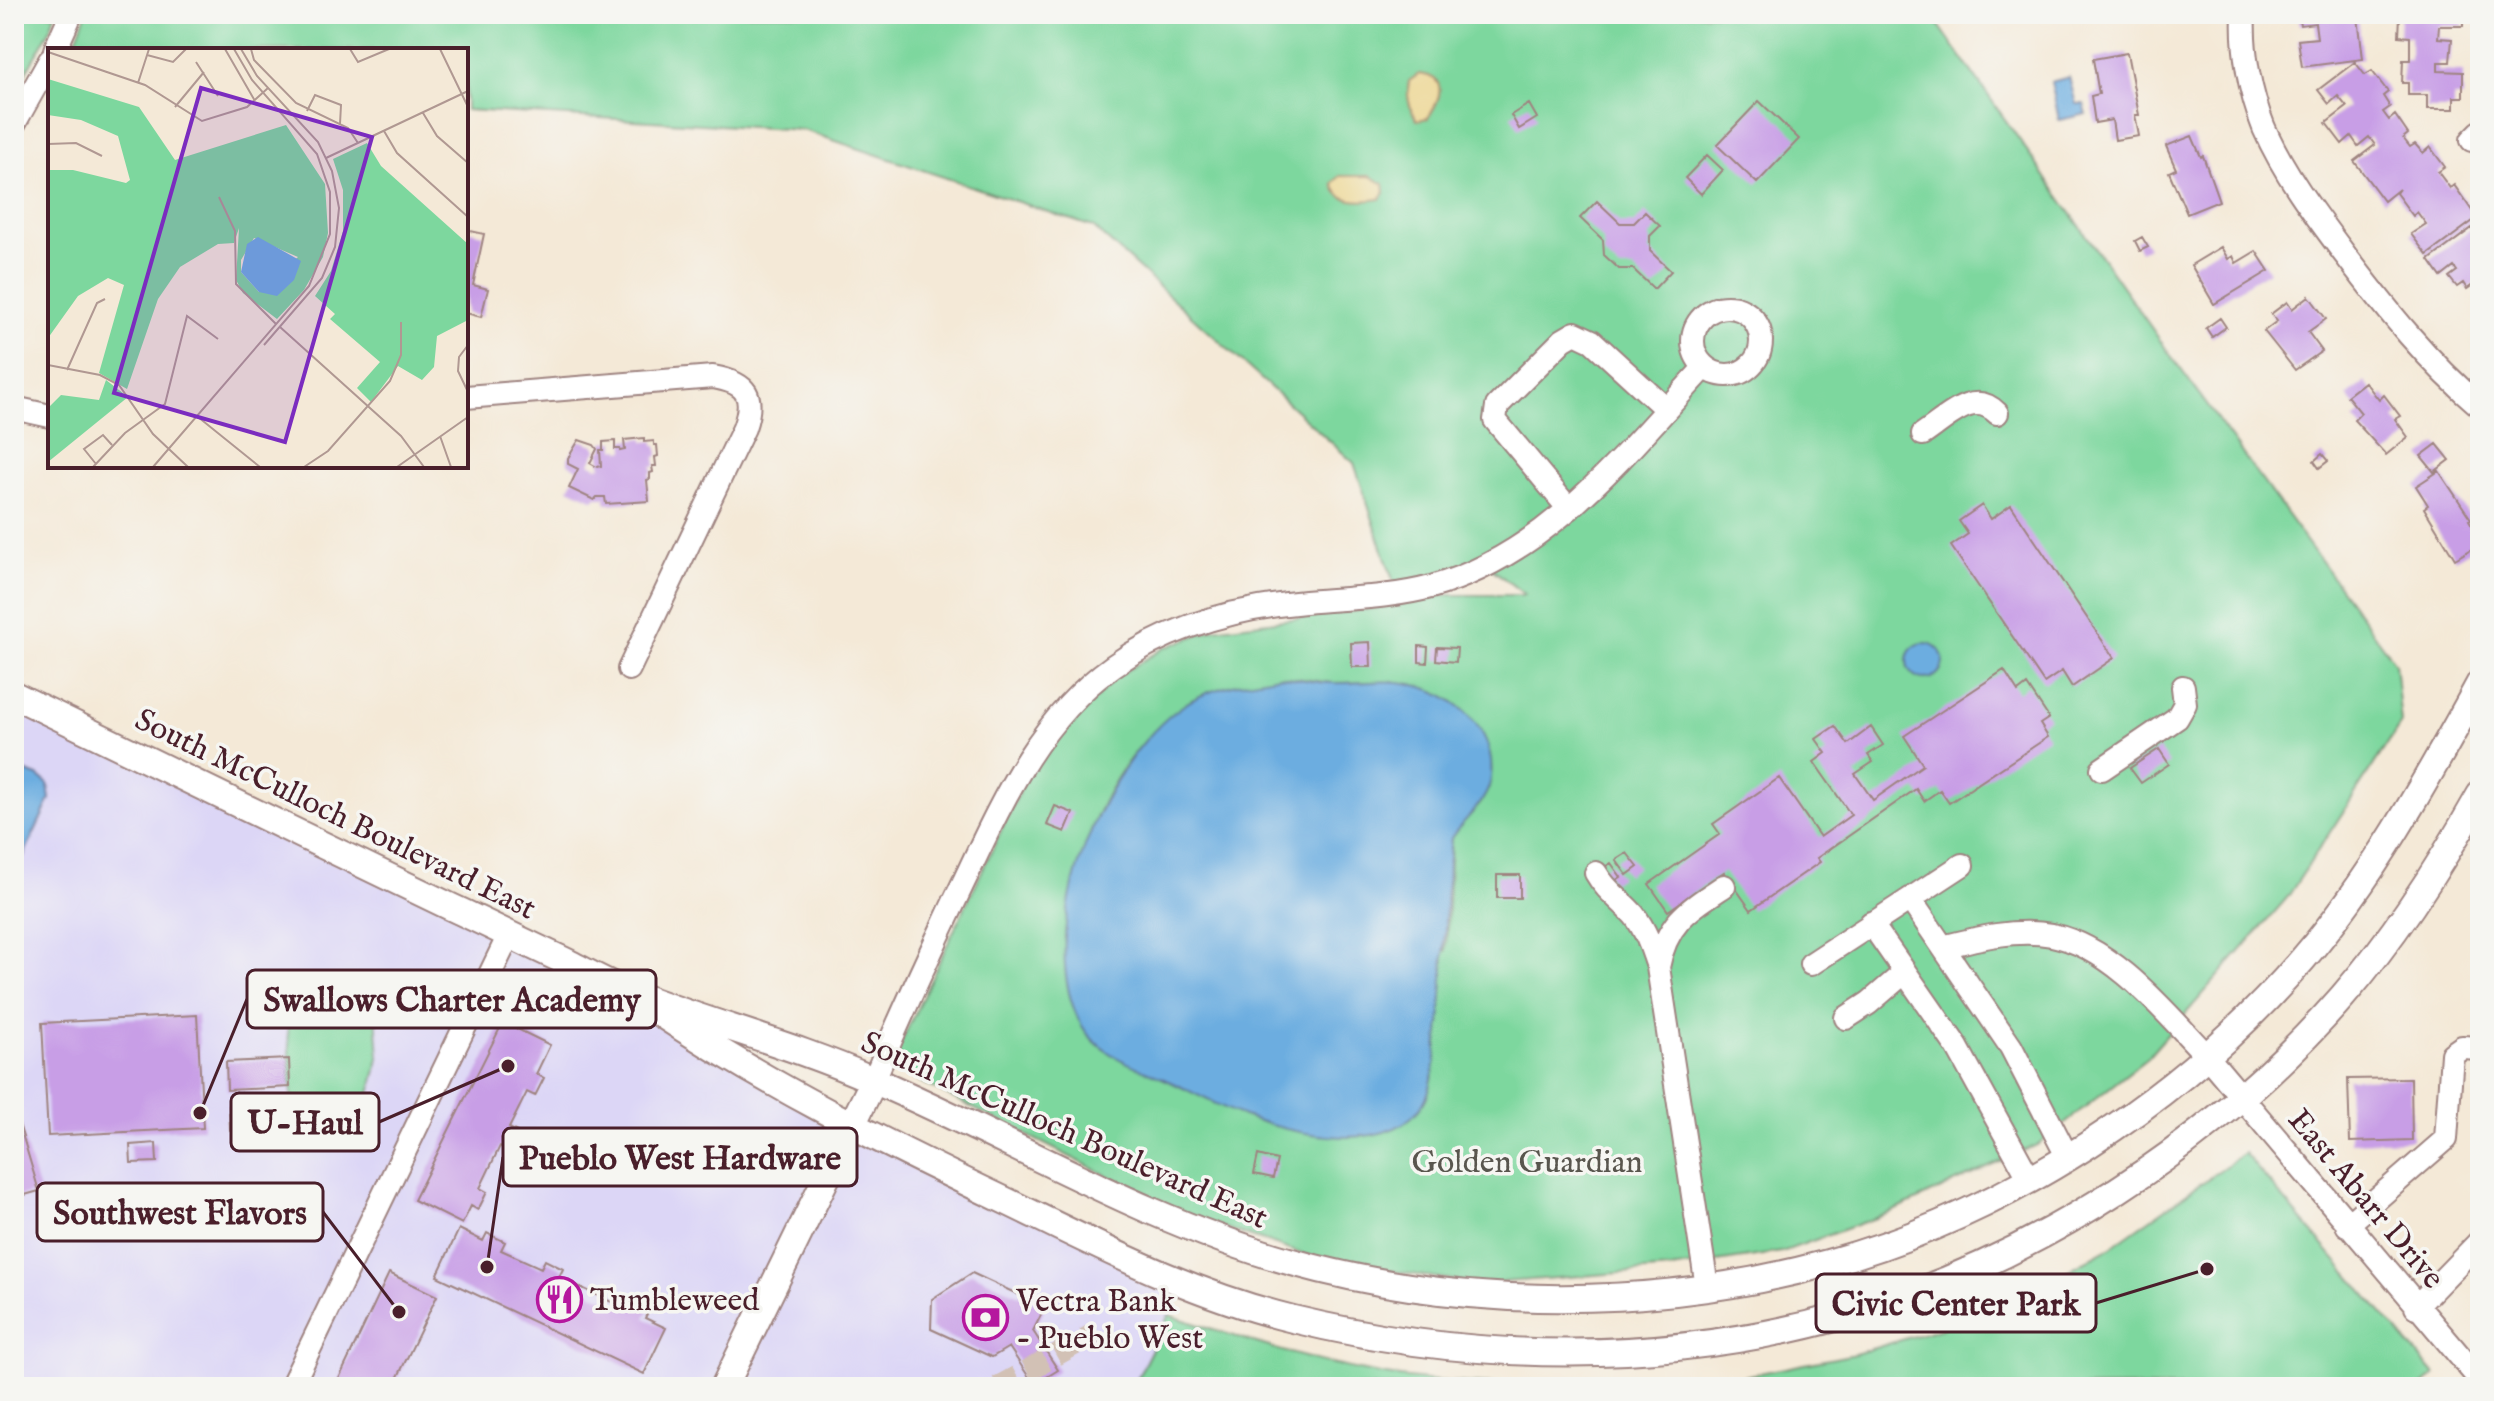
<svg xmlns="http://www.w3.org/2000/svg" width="2494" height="1401" font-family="'IM FELL English',serif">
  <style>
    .built { fill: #dcd6f6 }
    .green { fill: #7dd79e; stroke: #647b64; stroke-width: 2; fill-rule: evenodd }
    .sand { fill: #eeda9e; stroke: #9c7c64; stroke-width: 2 }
    .water { fill: #6cade0; stroke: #5b6686; stroke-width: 2 }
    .building { fill: #c89ee6 }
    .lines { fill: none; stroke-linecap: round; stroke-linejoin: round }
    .minor-tunnel { stroke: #d2c1b5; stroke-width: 22; stroke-dasharray: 22 11; stroke-linecap: butt }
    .minor-casing { stroke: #9f8481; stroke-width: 26 }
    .major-casing { stroke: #9f8481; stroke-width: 30 }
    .minor { stroke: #fff; stroke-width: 22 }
    .major { stroke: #fff; stroke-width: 26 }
    .labels { text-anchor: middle; stroke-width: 7; stroke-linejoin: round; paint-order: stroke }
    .street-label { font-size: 32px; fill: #4a1f2b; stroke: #f6f6f2 }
    .park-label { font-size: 32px; fill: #59564e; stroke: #f6f6f2 }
    .poi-label { font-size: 32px; fill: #4a1f2b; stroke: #f6f6f2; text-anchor: start }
    .inset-road { fill: none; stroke: #b09892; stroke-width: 2 }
    .view { fill: #7b2cbf; fill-opacity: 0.15; stroke: #7b2cbf; stroke-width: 4 }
    .inset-edge { fill: none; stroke: #4a1f2b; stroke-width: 4 }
    .leader { fill: none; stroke: #4a1f2b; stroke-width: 3 }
    .callout-dot { fill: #4a1f2b; stroke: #f6f6f2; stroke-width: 3 }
    .callout { fill: #f6f6f2; stroke: #4a1f2b; stroke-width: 3 }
    .callout-label { font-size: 34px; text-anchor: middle; font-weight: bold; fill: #4a1f2b }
  </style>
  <rect width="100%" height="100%" fill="#f6f6f2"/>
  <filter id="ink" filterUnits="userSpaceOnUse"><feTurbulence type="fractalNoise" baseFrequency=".0125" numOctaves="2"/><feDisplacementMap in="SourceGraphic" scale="16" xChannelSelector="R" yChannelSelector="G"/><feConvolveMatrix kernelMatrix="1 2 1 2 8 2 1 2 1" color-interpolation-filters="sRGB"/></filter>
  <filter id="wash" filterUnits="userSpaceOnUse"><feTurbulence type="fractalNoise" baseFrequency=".006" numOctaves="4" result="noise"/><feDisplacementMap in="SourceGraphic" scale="32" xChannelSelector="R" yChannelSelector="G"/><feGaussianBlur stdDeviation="1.8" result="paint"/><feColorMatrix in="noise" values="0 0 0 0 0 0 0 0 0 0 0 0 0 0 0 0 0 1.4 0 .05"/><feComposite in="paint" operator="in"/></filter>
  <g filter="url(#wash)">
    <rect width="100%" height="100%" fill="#f4e9d7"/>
    <path class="built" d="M14 695 618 987 736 1063 1186 1284 1133 1387H14Z"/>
    <path class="green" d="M14 14H55L50 30 14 93Z
      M86 14H1931L2169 353 2395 663 2401 723 2287 898 2147 1058 2037 1145 1889 1213 1782 1252 1671 1269 1479 1284 1323 1261 1186 1215 909 1076 897 1051 1033 763 1116 677 1164 648 1213 629 1371 609 1445 595H1525L1487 565 1433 587 1394 583 1354 463 1093 227 803 130 466 110V50H72ZM1279 676 1332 683 1390 682 1415 685 1491 778 1481 803 1459 826 1451 838 1446 951 1066 927C1078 851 1105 772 1166 721 1174 715 1182 706 1190 701 1208 691 1257 682 1279 676Z
      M305 992 376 1014 379 1058 365 1113 293 1119 286 993Z
      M2244 1153 2435 1375 2421 1387H1621L1720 1381 1855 1354 1941 1328 2029 1292 2111 1247Z
      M1169 1315C1243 1339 1315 1364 1392 1376 1454 1385 1518 1385 1581 1387H1133Z"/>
    <path class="sand" d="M1419 74C1449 77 1441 99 1428 118L1417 120C1409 107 1406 96 1409 81Z
      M1340 176H1370L1384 184 1385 192 1380 199C1363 202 1337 204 1333 183Z"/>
    <path class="water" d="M2069 77 2076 104H2084L2087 114 2059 120 2051 82Z
      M1907 661a18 18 0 1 1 36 0a18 18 0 1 1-36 0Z
      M1279 676C1297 678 1316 683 1334 683 1361 684 1389 678 1415 685 1457 695 1496 730 1491 777 1489 802 1464 818 1451 838 1442 908 1447 980 1437 1050 1435 1066 1432 1089 1424 1102 1391 1158 1293 1134 1244 1116 1220 1107 1196 1094 1173 1083 1142 1068 1100 1057 1082 1026 1029 934 1105 750 1192 700 1218 685 1250 682 1279 676Z
      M24 771 38 776 48 784 50 799 14 876V779Z"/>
    <g id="blocks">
      <path class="building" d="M2298 14H2355L2358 17 2363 59 2302 67 2298 40 2317 38 2315 23 2300 25Z
        M2411 14H2463V26H2439L2438 38 2452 39 2450 62H2438V71L2463 72V97H2454V109H2427V95H2408V83H2402L2403 60H2410V37L2399 36 2400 16H2411Z
        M2127 53 2139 115H2135L2139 136 2115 140 2112 120 2095 123 2091 96 2099 94 2093 59Z
        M2355 62 2365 75 2372 71 2388 92 2383 96 2390 107 2383 112 2389 120 2395 115 2408 134 2403 138 2410 147 2415 144 2423 153 2430 147 2445 167 2438 172 2450 188 2454 185 2477 218 2427 255 2411 234 2426 224 2417 212 2413 216 2396 193 2399 189 2384 201 2354 161 2375 145 2369 137 2358 146 2351 136 2342 144 2326 123 2347 107 2338 96 2329 104 2318 90Z
        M1759 101 1799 139 1757 183 1717 145Z
        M1529 104 1537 118 1519 129 1511 115Z
        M2192 136 2201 157 2203 156 2219 201 2187 214 2169 172 2176 169 2166 146Z
        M1707 155 1723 170 1701 194 1685 178Z
        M1597 201 1620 223H1634L1645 212 1660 226 1650 236V251L1671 271 1654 289 1633 269H1619L1604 255 1603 240 1580 218Z
        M2472 228 2480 239V280L2467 289 2463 283 2457 287 2449 277 2457 271 2454 267 2441 277 2429 260Z
        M466 230 484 234 473 285 488 289 481 317 466 313Z
        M2142 237 2148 247 2140 251 2135 241Z
        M2221 247 2228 259 2233 256 2236 263 2256 251 2269 271 2214 304 2191 265Z
        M2309 296 2326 319 2308 332 2322 351 2295 370 2264 331 2277 321 2271 314 2287 302 2292 309Z
        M2220 318 2226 327 2212 337 2206 328Z
        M2365 382 2379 400 2384 395 2400 416 2395 419 2408 437 2386 455 2354 420 2361 413 2347 396Z
        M644 438V442L654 441V445H657L658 456 655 457 656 466H652L653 472 650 473V479L647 480 649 501 606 504 605 497H597L594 500 569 488 578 469 568 464V458L579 440 594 445 597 449 590 463 597 467 601 466 600 450H603V442L615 441V449H620V451L625 450 624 440Z
        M2437 444 2450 460 2434 472 2421 456Z
        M2322 454 2328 461 2319 468 2314 461Z
        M2439 471 2471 519 2469 520 2480 538V544L2455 559 2424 508 2428 505 2416 486Z
        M1982 505 1991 519 2011 505 2114 658 2072 687 2062 671 2044 683 1951 546 1968 534 1959 521Z
        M1370 642 1371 667H1352L1351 643Z
        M1419 646 1428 647 1427 663 1419 662Z
        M1437 647 1457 648 1456 662 1436 660Z
        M2004 670 2018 692 2027 685 2049 718 2040 724 2048 737 1949 803 1940 790 1924 801 1916 789 1817 858 1820 862 1751 910 1724 872 1668 911 1649 884 1720 834 1713 824 1779 778 1820 837 1851 815 1814 762 1826 753 1816 739 1835 726 1848 744 1871 727 1883 745 1868 755 1873 762 1855 774 1873 800 1923 765 1904 736Z
        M2159 749 2169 764 2141 783 2130 768Z
        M1055 806 1073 813 1065 832 1047 825Z
        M1627 853 1638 867 1627 875 1616 860Z
        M1611 863 1621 877 1613 882 1603 868Z
        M1497 875H1520V898H1497Z
        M197 1015 203 1128 48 1136 42 1023Z
        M503 1022 550 1045 536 1074 544 1078 535 1096 527 1092 509 1128 517 1132 508 1150 500 1146 480 1188 487 1192 478 1210 471 1206 462 1224 414 1200Z
        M289 1059 290 1087 227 1090 226 1062Z
        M2411 1078 2412 1140 2350 1142 2348 1079Z
        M291 1100 292 1127 230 1130 229 1103Z
        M14 1107 39 1191 14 1198Z
        M156 1143 157 1162 131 1163 130 1145Z
        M1258 1155 1277 1160 1273 1178 1254 1174Z
        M459 1229 483 1241 487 1233 505 1242 501 1250 541 1268 545 1260 563 1269 559 1277 626 1309 630 1301 649 1310 645 1318 666 1328 644 1374 437 1276Z
        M389 1273 437 1296 393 1387H335Z
        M972 1273 1045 1307 1033 1331 1058 1370 1034 1385 1009 1347 992 1357 931 1329 932 1299Z"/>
    </g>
  </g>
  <g filter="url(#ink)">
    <use href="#blocks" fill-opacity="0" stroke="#9f8481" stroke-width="2"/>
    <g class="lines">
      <path class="minor-tunnel" d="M998 1387 1094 1334"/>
      <defs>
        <path id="minor" d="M2244 14C2242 51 2250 93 2264 128 2284 174 2316 216 2346 256 2387 310 2429 363 2480 406
          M55 50 71 14
          M14 124 50 60
          M2472 140 2480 132
          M1693 341a34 34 0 1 1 68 0a34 34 0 1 1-68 0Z
          M466 397 713 377C748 383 755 396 744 428L629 669
          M14 408 50 416
          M1923 434C1945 420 1973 388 1997 413
          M1569 509 1495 420 1497 406 1563 340 1575 333 1592 341 1666 409
          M2102 769 2177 718 2185 704 2183 687
          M1596 873C1606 891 1621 900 1634 915 1646 930 1652 949 1658 967L1707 1287
          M1910 899 2011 1047 2067 1156
          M1871 923 1957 1047 2029 1178
          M1943 947C1977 938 2017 928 2052 935 2113 947 2165 1012 2206 1055L2480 1380
          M1811 964 1962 865
          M1658 967C1667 922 1688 910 1724 886
          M1846 1018 1869 1003 1905 972
          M874 1080C899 1018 928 958 956 898 997 813 1033 723 1113 666 1169 626 1237 608 1305 602 1347 598 1390 598 1431 587 1548 555 1626 452 1705 367
          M2347 1225 2446 1139 2452 1054 2462 1047 2480 1048
          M2416 1307 2480 1241
          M291 1387 509 935"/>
        <path id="major" d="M14 695C160 766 305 837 451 907 490 925 528 944 567 962 588 973 609 985 631 993 711 1024 795 1045 873 1080 1013 1140 1145 1221 1292 1262 1464 1310 1656 1310 1828 1263 2007 1214 2183 1099 2303 959 2375 875 2427 779 2480 683
          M655 1010C767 1085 887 1144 1008 1202 1101 1247 1193 1295 1293 1319 1474 1363 1669 1366 1849 1314 2035 1261 2216 1142 2343 996 2396 935 2440 866 2480 795
          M724 1387 874 1080"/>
      </defs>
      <use href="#minor" class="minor-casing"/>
      <use href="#major" class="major-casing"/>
      <use href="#minor" class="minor"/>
      <use href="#major" class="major"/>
    </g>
  </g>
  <defs>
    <symbol id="restaurant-ring" viewBox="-11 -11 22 22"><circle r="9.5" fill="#f6f6f2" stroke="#b5179e" stroke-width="1.5"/><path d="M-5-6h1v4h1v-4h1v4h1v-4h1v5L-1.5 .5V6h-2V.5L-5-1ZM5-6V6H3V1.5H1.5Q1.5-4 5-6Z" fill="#b5179e"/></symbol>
    <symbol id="bank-ring" viewBox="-11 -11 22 22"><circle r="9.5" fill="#f6f6f2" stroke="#b5179e" stroke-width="1.5"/><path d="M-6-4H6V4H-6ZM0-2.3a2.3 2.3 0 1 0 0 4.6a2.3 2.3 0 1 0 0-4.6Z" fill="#b5179e"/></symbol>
  </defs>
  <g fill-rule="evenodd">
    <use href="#restaurant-ring" x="534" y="1274" width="51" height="51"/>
    <use href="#bank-ring" x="960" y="1292" width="51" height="51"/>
  </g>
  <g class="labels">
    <g class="street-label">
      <text transform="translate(336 813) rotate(26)" y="11">South McCulloch Boulevard East</text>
      <text transform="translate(1065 1129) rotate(24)" y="11">South McCulloch Boulevard East</text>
      <text transform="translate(2367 1198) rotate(50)" y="11">East Abarr Drive</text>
    </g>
    <g class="park-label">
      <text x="1527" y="1172">Golden Guardian</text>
    </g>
    <g class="poi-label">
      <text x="590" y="1310">Tumbleweed</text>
      <text x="1016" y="1311">Vectra Bank<tspan x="1016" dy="37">- Pueblo West</tspan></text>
    </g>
  </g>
  <g transform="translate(48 48)">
    <rect width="420" height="420" fill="#f4e9d7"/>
    <path d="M0 31 91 59 127 112 238 77 277 136 280 185 275 209 256 242 229 271 195 245 188 232 191 180 186 195 170 196 132 219 110 251 79 341 51 325 76 237 60 230 30 248 0 290V122H25L78 135 82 132 70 88 33 72 0 67ZM206 190 250 209 211 244 193 224V212ZM319 95 333 118 420 196V272L389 288 386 319 374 332 350 318 323 354 309 340 332 314 282 271 287 266 267 248 283 223 295 183V142L285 111ZM58 332 80 349 0 414V360L13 347 51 352Z" fill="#7dd79e" fill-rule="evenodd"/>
    <path d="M210 189 253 213 246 232 229 248 211 244 193 224 199 196Z" fill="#6cade0"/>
    <path class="inset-road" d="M177 1 207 53M193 1 209 28 270 94 284 123 291 160 287 199 274 230 216 297M203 1 206 12 248 55 300 80 310 95M302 1 310 14 341 1M392 1 420 59M0 4 97 37 154 73 199 59 220 40M99 7 125 14 138 1M148 14 170 48M90 35 101 1M127 59 156 24M259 63 267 47 293 57 292 76M375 65 389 88 420 115M336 83 349 105 420 169M0 96 28 95 54 108M278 110 420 43M171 149 187 183 188 236 228 276M232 279 353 388 376 419M420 297 411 309 410 323 420 344M0 317 52 327 71 337 105 386 140 419M19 322 49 255 57 251M150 369 212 419M392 388 403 419M48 416 36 401 55 387 64 397M45 419 77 385 117 356 139 268 170 291M105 419 261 238 282 186V144L269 106 204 32 186 1M256 419 280 403 342 333 353 307V274M349 419 420 369"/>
    <path class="view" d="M153 40 324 89 237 394 66 345Z"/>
    <rect width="420" height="420" class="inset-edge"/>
  </g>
  <path class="leader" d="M200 1113L247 999M508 1066L379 1122M487 1267L503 1157M399 1312L323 1212M2207 1269L2096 1303"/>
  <g class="callout-dot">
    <circle cx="200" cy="1113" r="8"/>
    <circle cx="508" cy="1066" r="8"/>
    <circle cx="487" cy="1267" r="8"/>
    <circle cx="399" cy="1312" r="8"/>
    <circle cx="2207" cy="1269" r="8"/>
  </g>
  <g class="callout">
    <rect x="247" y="970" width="409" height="58" rx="8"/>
    <rect x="231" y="1093" width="148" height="58" rx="8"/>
    <rect x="503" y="1128" width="354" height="58" rx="8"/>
    <rect x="37" y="1183" width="286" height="58" rx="8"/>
    <rect x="1816" y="1274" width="280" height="58" rx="8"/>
  </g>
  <g class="callout-label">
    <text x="452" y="1011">Swallows Charter Academy</text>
    <text x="305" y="1134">U-Haul</text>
    <text x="680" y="1169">Pueblo West Hardware</text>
    <text x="180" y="1224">Southwest Flavors</text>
    <text x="1956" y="1315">Civic Center Park</text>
  </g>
  <rect width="2494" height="1401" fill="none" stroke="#f6f6f2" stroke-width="48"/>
</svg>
